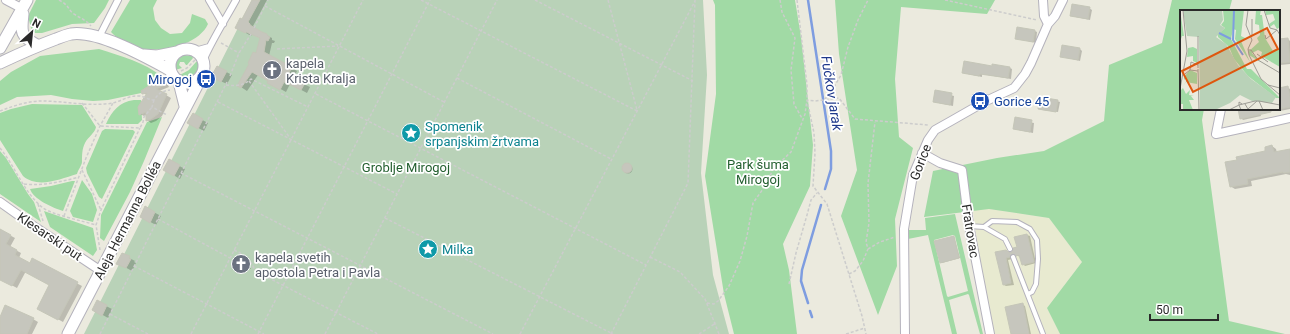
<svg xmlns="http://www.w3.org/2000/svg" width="1290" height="334" font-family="Roboto,sans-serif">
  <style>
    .education { fill: #e8ead0 }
    .green { fill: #a1daa5; fill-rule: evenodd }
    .cemetery { fill: #b9d2b8 }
    .shadow { fill: #0003 }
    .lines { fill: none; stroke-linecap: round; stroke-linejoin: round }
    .stream { stroke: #7e9de0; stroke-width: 2.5 }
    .building { fill: #c6c6bd; stroke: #c5c6b8 }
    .service-casing { stroke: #b4b2bc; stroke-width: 6 }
    .pedestrian-casing { stroke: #b4b2bc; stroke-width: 8 }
    .minor-casing { stroke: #b4b2bc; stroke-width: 10 }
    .secondary-casing { stroke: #b4b2bc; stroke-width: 13 }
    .path { stroke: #ccc; stroke-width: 1.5; stroke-dasharray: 3 2; stroke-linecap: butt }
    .service { stroke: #fff; stroke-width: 4 }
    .pedestrian { stroke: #fff; stroke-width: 6 }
    .minor { stroke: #fff; stroke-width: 8 }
    .secondary { stroke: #fff; stroke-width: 11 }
    .labels { text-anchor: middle; stroke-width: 3.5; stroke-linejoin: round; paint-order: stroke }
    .worship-label { font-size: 13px; fill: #5b616d; stroke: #fff; text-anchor: start }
    .transit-label { font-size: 13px; fill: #164399; stroke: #fff; text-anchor: end }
    .culture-label { font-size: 13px; fill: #0d838f; stroke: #fff; text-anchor: start }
    .street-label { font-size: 13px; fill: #2a2a2a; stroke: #fff }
    .park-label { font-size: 13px; fill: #235f2f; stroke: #fff }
    .water-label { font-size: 14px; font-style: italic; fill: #1e388b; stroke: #fff }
    .inset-river { fill: none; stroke: #7e9de0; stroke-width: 2 }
    .inset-road { fill: none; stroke: #9e9d96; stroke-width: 1 }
    .view { fill: #de570e; fill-opacity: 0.15; stroke: #de570e; stroke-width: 2 }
    .inset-edge { fill: none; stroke: #2a2a2a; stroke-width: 2 }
  </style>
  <rect width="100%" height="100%" fill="#ebeade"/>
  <path class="education" d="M989 209 1049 218 1082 262 1047 308 1060 334H994L981 267 973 210Z"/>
  <path class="green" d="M36 0H109L105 8 94 23 72 24 42 33H35L31 28 28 16Z
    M130 0H157L153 8 155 20 161 28 170 34 182 33 190 23 192 14 205 19 208 24C198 46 159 53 138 48 129 45 117 39 111 32Z
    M713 0H795L801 37 813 145 810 186 783 244 789 270 797 334H734L724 294 705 176 716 94 715 5Z
    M835 0H995L987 14 901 7 895 79 899 137 913 148 895 219 897 266 878 315 841 216 857 170 839 54Z
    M1172 0H1232L1229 11H1181V109H1204L1202 120 1229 321 1285 334H1060L1047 308 1082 262 1049 218 989 209 924 217 933 171 997 158 1044 151 1104 121 1109 65 1162 43Z
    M99 49C120 56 145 62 162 77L152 83 146 92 108 100 93 101 72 99 51 95 17 97 0 105V81L11 72 40 56Z
    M184 55 192 56 193 58 187 65H186L184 62H180L179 65 182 68 175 70C173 63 178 58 184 55Z
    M198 61C201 68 199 73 194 78L184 79 178 76 189 70 196 62Z
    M134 100H141L142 120 138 124H106C112 111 119 102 134 100Z
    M32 104 82 105 96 127C95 133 88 137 85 143 82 149 82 155 82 162 82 165 78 170 77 174 60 179 38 189 23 176L0 140V113L11 109Z
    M162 117 144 161 130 192 104 241 100 238 101 215 147 122Z
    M105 129 133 130 135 132 102 199 99 197 87 173 86 168 102 131Z
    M0 151 6 158 28 194 34 202 41 222 0 194Z
    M82 180 92 194 97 210 93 222 73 217 70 211Z
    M72 181H75L63 211C53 208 33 199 30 189L51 186Z
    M44 211 93 228 97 250 93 256 50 227Z
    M955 214 983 334H980L969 295 968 294 949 300 957 334H952L928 235 908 239V230H926L925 218ZM953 235 955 236 968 291 948 297 947 296 934 240Z"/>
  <path class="cemetery" d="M252 0H703L707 75 701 173 713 275 729 334H84Z"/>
  <path class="shadow" d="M253 0H267L253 26 255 28V29L272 38V40L275 41 274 43H272L269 56 297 71 293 79 310 87 307 93 290 84 286 92 268 82 269 81 258 75 247 91 238 85 257 55 261 38 252 34 251 36 236 27 243 21Z
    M1089 8 1092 10 1090 20 1071 16Z
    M1035 31 1037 32 1036 43 1016 38Z
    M1288 39 1290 41V64L1280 65 1279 64V40Z
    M1080 49 1082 51 1080 61 1061 56Z
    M217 67 232 75 227 84 218 80Z
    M1010 68 1012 69 1011 79 982 74V77L963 73Z
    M162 79 166 81 169 87 159 91 171 98 162 116 156 121 151 123 147 120V115L144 116 140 114 147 95 143 93Z
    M1287 87 1290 89V109L1280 111 1277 109H1279V90Z
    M935 91 954 96 953 106 934 102Z
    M1057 101 1060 102 1058 112 1042 110 1039 108Z
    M1239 109H1259L1261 116 1243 120 1241 118Z
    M193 115 208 123 204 131 189 123Z
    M1015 119 1034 123 1033 133 1014 129Z
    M1272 146 1276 149 1277 153 1290 150V175L1286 174 1251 181 1252 186 1235 189 1230 186Z
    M170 161 185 169 180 179 165 170Z
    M623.5 169a4.5 4.5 0 1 1 9 0a4.5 4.5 0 1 1-9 0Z
    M146 208 161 216 156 225 141 217Z
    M0 230 15 238 10 247 21 253 19 258 30 264 32 260 82 286 63 322 38 308 50 284 26 271 17 288 0 279Z
    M1027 235 1030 236 1036 263 1025 266 1023 264 1020 257 1016 255 1013 256 1012 259 1008 260 1014 285 1006 286 1004 285 1006 251 1013 253 1018 248Z
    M954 237 960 258 942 263 941 262Z
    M122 254 135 261 134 262 136 263 132 271 123 266Z
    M246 258 248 259V264L251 269H246L244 271 241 270Z
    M98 302 112 309 108 318 94 310Z
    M1022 304 1025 306 1031 334H1012Z
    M0 319H33L38 322 32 334H0Z"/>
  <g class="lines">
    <path class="stream" d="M808 0 831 151V169L825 189
      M808 303 801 281 802 270 821 205
      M810 311 812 317"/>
  </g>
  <path class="building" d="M252 0H260L248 22 250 24V25L262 32 267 34V35L270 37 268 41 266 40 264 52 292 67 288 75 305 83 301 90 284 82 280 90 267 83 268 81 252 72 241 88 237 86 249 64 248 63 253 52 256 53 260 38 246 32 245 33 235 28 240 18 242 19Z
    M1072 4 1090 7 1088 19 1070 16Z
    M1017 27 1035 30 1033 42 1015 39Z
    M1288 38 1290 62 1279 63V39Z
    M1062 45 1080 48 1078 60 1060 57Z
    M964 61 992 66V64L1010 67 1008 78 980 74 979 76 962 73Z
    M217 66 227 71 221 82 211 77Z
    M162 77 165 85 156 89 167 94 158 114 151 119 146 121V112L139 115 138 107 147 93 142 94 141 91Z
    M1288 86 1290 97V107L1279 109V88Z
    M935 90 952 93 950 105 933 102Z
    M1040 97 1058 100 1056 112 1038 109Z
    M1238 109H1271V112L1240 119Z
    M193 113 203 119 198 129 187 123Z
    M1015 117 1032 120 1030 132 1013 129Z
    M1272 145 1274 152 1290 149V172L1284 173 1283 172 1247 179 1248 184 1230 187 1225 162 1237 160 1236 157 1265 151V147Z
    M169 159 180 165 174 176 163 170Z
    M622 168a5 5 0 1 1 10 0a5 5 0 1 1-10 0Z
    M145 206 155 212 150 223 140 217Z
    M0 229 11 235 6 244 17 250 15 255 30 263 32 258 78 282 58 320 37 309 49 285 21 270 12 286 0 280Z
    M1027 234 1034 262 1022 265 1019 255 1016 256 1013 254 1011 255 1010 257 1006 258 1011 283 1003 285 995 252 1006 250 1008 252H1012L1013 248 1017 247 1014 237Z
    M954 236 959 258 940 263 934 241Z
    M122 253 130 256 129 258 131 259 126 268 116 264Z
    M246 257V261L249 269 243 268 241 270 237 269 235 262 236 259Z
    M97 300 107 305 102 316 92 310Z
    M1023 303 1029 334H1011L1005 307Z
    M5 305 34 318 27 334H0V317Z"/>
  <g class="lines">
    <defs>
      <path id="service" d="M969 226 984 227 1005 239 1010 249
        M984 227 992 221 1017 222 1030 229 1037 240 1038 259 1036 284 1032 292 1028 294
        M1013 257 1043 334"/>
      <path id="pedestrian" d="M209 0 223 24
        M99 37 118 0
        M195 51 209 47
        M203 61C212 40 225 20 236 0"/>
      <path id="minor" d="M6 0 23 9
        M1048 24 1055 16 1063 0
        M1221 109 1216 134 1290 118
        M922 153 940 163 962 170 969 225 990 334
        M0 202 35 227 101 271
        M905 334 904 229 913 175 928 140 935 130 951 121 986 101 1014 88 1025 74 1031 63 1048 24 1044 16 1043 0"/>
      <path id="secondary" d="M23 14C21 32 20 36 37 45
        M0 48 27 0
        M170 66a17 17 0 1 1 34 0a17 17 0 1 1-34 0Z
        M144 55 157 56 177 52
        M0 63C19 54 37 46 56 39 61 37 66 35 71 34 98 30 146 57 170 70
        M179 82 185 106
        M68 334 202 76"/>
    </defs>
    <use href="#service" class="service-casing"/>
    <use href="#pedestrian" class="pedestrian-casing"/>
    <use href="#minor" class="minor-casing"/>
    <use href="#secondary" class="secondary-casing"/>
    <path class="path" d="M59 0C69 5 68 10 74 14 80 18 86 20 91 26
      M421 0 637 111
      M535 0 693 81
      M608 0 637 110
      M780 0 782 12 795 38 791 70 794 104 803 120
      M797 0 807 85V100L814 133 815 153 813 186 827 204 862 316 866 334
      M945 0 1037 20
      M265 6 444 102
      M254 28 268 0
      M221 43 239 53
      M277 49 338 46
      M181 71 187 68 195 60
      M307 74 321 81
      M230 76 239 53 251 34
      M457 78 611 159
      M249 81 290 138
      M226 85C236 86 243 86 251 79L308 107
      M316 94 646 265
      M825 99 834 87 841 75 848 47 858 20 868 0
      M154 100 152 107 167 115
      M218 102 397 194
      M82 103 100 126 140 128 143 122 144 117 152 107
      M0 111C13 106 28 101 42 101 65 101 89 107 113 103 121 101 130 95 139 96 145 96 148 100 154 100 159 93 162 91 170 90
      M0 148C15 166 24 193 43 208 53 215 83 221 96 225
      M82 170 101 210
      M181 173 493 334
      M24 184C43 186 60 182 79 177
      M38 204 43 221
      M64 216 86 158 100 126 113 103
      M385 218 613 334
      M158 219 230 258
      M868 249 880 242 895 237
      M100 250 96 225 101 210 140 128
      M234 250C245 255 251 260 255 271L378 334
      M650 257 680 272 705 299 719 334
      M134 266 264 334
      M849 274 855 271 863 261 868 249 866 242 869 223 868 183 875 122
      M789 284 796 253 807 215 811 200 817 193
      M707 303 714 304 718 301 729 286 740 261 747 236 753 203 763 189 774 168 791 152 805 114 807 100 815 101 839 98 855 119 928 125
      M110 314 148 334
      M100 334 227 82
      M191 334 363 0
      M258 334 430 0
      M325 334 497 0
      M520 334 695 1
      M611 334 688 183 695 0
      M699 334 716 323
      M846 334 865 328"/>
    <use href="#service" class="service"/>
    <use href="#pedestrian" class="pedestrian"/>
    <use href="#minor" class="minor"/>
    <use href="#secondary" class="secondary"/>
  </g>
  <defs>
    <symbol id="church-disc" viewBox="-11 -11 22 22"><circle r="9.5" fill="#6b7280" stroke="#fff"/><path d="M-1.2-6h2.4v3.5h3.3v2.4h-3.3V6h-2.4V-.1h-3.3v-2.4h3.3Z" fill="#fff"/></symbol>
    <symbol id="bus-disc" viewBox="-11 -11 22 22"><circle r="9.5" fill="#1a4fb4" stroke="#fff"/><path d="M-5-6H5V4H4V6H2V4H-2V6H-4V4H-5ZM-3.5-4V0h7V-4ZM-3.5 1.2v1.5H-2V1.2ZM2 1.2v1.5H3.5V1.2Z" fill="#fff"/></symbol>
    <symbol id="sight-disc" viewBox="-11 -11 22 22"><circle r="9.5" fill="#0f9aa8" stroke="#fff"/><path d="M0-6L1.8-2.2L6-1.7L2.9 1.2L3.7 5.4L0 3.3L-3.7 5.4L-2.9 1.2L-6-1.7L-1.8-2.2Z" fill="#fff"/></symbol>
  </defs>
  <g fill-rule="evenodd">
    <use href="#church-disc" x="261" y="59" width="22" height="22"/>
    <use href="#bus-disc" x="195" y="68" width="22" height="22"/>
    <use href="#bus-disc" x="969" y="90" width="22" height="22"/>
    <use href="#sight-disc" x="400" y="122" width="22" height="22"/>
    <use href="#sight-disc" x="417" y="238" width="22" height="22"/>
    <use href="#church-disc" x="230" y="253" width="22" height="22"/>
  </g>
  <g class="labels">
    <g class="worship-label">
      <text x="286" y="68">kapela<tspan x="286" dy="15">Krista Kralja</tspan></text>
      <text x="255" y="262">kapela svetih<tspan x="255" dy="15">apostola Petra i Pavla</tspan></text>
    </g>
    <g class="transit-label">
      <text x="192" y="84">Mirogoj</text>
      <text x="994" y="106" text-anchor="start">Gorice 45</text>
    </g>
    <g class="culture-label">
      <text x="425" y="131">Spomenik<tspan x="425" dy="15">srpanjskim žrtvama</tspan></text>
      <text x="442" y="254">Milka</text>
    </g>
    <g class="street-label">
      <text transform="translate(920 162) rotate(-69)" y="5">Gorice</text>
      <text transform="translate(127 220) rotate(-63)" y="5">Aleja Hermanna Bolléa</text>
      <text transform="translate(971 231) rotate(81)" y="5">Fratrovac</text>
      <text transform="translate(50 236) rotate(34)" y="5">Klesarski put</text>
    </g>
    <g class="park-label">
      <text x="758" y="169">Park šuma<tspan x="758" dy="15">Mirogoj</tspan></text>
      <text x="406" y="172">Groblje Mirogoj</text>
    </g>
    <g class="water-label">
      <text transform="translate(832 93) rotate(81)" y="5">Fučkov jarak</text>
    </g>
  </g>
  <g transform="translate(1180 10)">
    <rect width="100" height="100" fill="#ebeade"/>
    <path d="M0 0 4 26H2L0 32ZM43 0H64L61 26 67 29 61 31 70 52 55 29 56 20 53 19 51 29 67 59H71L100 88H96L68 66 54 49 49 37 38 27V24L45 18 41 15 44 11ZM76 0H81L80 5H82L85 28 93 41 99 39 100 57 81 46 82 42 78 40 72 43 79 51 100 64 69 45V41L79 32 77 28 80 25 79 15 75 14ZM85 0H100V17L97 19 94 14 90 17 89 14 95 10 93 4 86 5ZM13 37 17 39V53L13 51V46L7 47 8 38ZM10 60 17 63V74L6 72 3 76 7 70 6 68 4 70V67ZM3 78 6 84 10 80 9 85 14 86H11L14 90H9L13 100H3V94H0V81Z" fill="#a1daa5"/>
    <path d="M3 0H42L43 10 40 15 45 18 36 27 46 34 58 55 71 69 96 87 92 93 72 91 60 85 50 93 35 100H20L19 27 7 26Z" fill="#b9d2b8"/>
    <path class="inset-river" d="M54 0 53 30 63 45M39 23 51 29"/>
    <path class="inset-road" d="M68 0 66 15 72 30 68 39 69 45 81 69 100 85M84 0 90 18 97 20 100 25M72 9V26M85 25 86 29 97 20M68 40H71L78 50 100 63M77 44 88 52M18 58V26M18 59 19 100M10 60 11 52 18 55M5 64 10 60 18 61M88 75 100 78M0 79 7 41 3 0M79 91 100 95M65 94 68 99 77 91M49 100 59 95V92L62 94M61 100 59 95 75 91H79L83 100"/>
    <path class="view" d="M87 18 98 39 13 82 2 61Z"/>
    <rect width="100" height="100" class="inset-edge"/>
  </g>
  <g transform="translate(32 32) rotate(27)" stroke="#ffffff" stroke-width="3" paint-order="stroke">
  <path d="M0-3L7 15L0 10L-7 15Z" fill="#2a2a2a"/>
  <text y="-6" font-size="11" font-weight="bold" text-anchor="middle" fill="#2a2a2a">N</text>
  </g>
  <path d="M1150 314v6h68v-6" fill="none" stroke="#2a2a2a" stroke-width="2"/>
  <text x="1156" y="314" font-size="12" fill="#2a2a2a" stroke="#ffffff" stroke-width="3" paint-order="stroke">50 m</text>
</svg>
